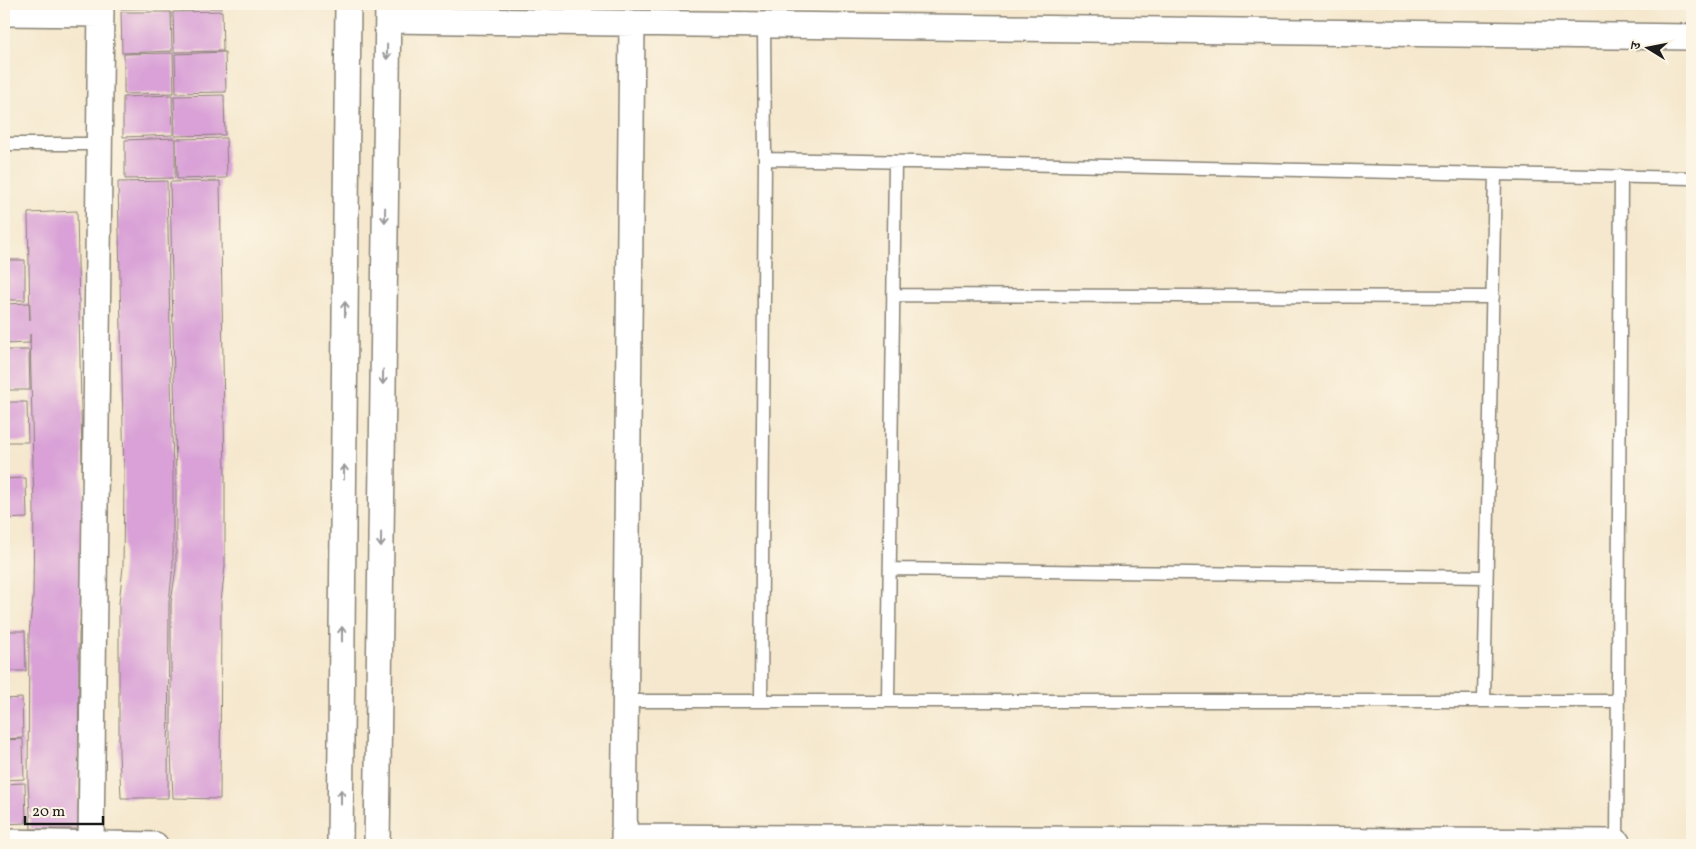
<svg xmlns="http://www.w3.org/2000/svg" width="1696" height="849" font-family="Vollkorn,'Noto Serif Devanagari',serif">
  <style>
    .building { fill: #d9a1d7 }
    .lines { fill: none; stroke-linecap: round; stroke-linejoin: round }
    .service-casing { stroke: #888275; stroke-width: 15 }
    .minor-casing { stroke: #888275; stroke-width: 28 }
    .service { stroke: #fff; stroke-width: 12 }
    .minor { stroke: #fff; stroke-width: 25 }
    .oneway { stroke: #999 }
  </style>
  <rect width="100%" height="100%" fill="#fcf5e5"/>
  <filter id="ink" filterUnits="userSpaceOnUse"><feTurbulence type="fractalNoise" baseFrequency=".02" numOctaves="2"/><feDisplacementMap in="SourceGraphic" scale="10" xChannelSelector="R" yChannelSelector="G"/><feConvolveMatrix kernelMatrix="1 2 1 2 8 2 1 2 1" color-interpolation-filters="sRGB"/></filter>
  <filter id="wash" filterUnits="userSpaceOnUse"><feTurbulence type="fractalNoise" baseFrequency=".0096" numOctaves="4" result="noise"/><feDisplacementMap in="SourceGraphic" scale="20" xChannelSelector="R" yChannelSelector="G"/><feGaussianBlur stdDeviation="1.12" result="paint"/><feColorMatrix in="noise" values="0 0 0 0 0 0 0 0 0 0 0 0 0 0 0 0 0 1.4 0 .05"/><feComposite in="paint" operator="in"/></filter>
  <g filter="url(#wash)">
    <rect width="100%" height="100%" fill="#f5e8ce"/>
    <g id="blocks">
      <path class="building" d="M121 4H170L171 8 121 9Z
        M173 4H222V8H173Z
        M222 11 223 51 174 52 173 12Z
        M121 12H171L172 51 122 53Z
        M225 52 226 92 176 93 175 54Z
        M173 53 174 93 124 94V54Z
        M172 95 173 135 123 137V97Z
        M224 95 225 135 175 136 174 96Z
        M175 138V178L125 179V140Z
        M226 138 227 178 177 179 176 139Z
        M167 181 173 475V566L169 602 168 798H121L119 752V603L123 567 124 476 118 182Z
        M220 181 225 475V566L221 602 220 799 173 798 171 752V603L176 567V476L170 182Z
        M77 211 83 506V597L79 633 78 829H31L28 783 29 634 33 598 34 507 30 334V343L4 344V304L29 303 30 320 28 213Z
        M4 260H25V300H4Z
        M4 350H29L30 390H4Z
        M4 402H27L28 442H4Z
        M26 478 27 518 4 519V479Z
        M4 631H25L26 671H4Z
        M22 698 23 738 4 739V699Z
        M23 739 24 779 4 780V740Z
        M25 783 26 823 4 824V784Z"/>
    </g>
  </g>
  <g filter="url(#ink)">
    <use href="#blocks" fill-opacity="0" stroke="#888275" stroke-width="1"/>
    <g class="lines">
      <defs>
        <path id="service" d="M4 144H99
          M765 159 1692 178
          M893 295 1493 297
          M890 569 1486 577
          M625 701H1618
          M761 701 765 159 764 25
          M888 701 895 162
          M1484 701 1495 174
          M1617 842 1621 176"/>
        <path id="minor" d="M4 13 101 14
          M388 20 1692 37
          M624 837 1617 842
          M4 842 155 845
          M91 844 101 4
          M340 845 348 4
          M377 845 388 4
          M624 845 632 23"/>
      </defs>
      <use href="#service" class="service-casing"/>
      <use href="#minor" class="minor-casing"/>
      <use href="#service" class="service"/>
      <use href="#minor" class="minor"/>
    </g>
    <defs><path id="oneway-shaft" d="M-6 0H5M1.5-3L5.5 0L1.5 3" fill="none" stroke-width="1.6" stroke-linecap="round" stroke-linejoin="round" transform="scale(1.25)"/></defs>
    <g class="oneway">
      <use href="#oneway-shaft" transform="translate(387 52) rotate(91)"/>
      <use href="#oneway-shaft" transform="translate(385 215) rotate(91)"/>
      <use href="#oneway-shaft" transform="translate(345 309) rotate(-90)"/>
      <use href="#oneway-shaft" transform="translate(383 377) rotate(91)"/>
      <use href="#oneway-shaft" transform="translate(344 472) rotate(-90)"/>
      <use href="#oneway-shaft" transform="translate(381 540) rotate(91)"/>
      <use href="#oneway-shaft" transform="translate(342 634) rotate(-90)"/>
      <use href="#oneway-shaft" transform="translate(341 797) rotate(-90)"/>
    </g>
  </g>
  <rect width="1696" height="849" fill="none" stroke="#fcf5e5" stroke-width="20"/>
  <g transform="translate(1648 48) rotate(280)" stroke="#fcf5e5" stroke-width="4" paint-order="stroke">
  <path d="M0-4L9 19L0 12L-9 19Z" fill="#1c1c1c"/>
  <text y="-8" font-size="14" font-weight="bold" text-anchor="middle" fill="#1c1c1c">उ</text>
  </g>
  <path d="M25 816v8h78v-8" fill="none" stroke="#1c1c1c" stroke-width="2.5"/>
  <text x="32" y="816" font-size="15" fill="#1c1c1c" stroke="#fcf5e5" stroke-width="4" paint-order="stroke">20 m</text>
</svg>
